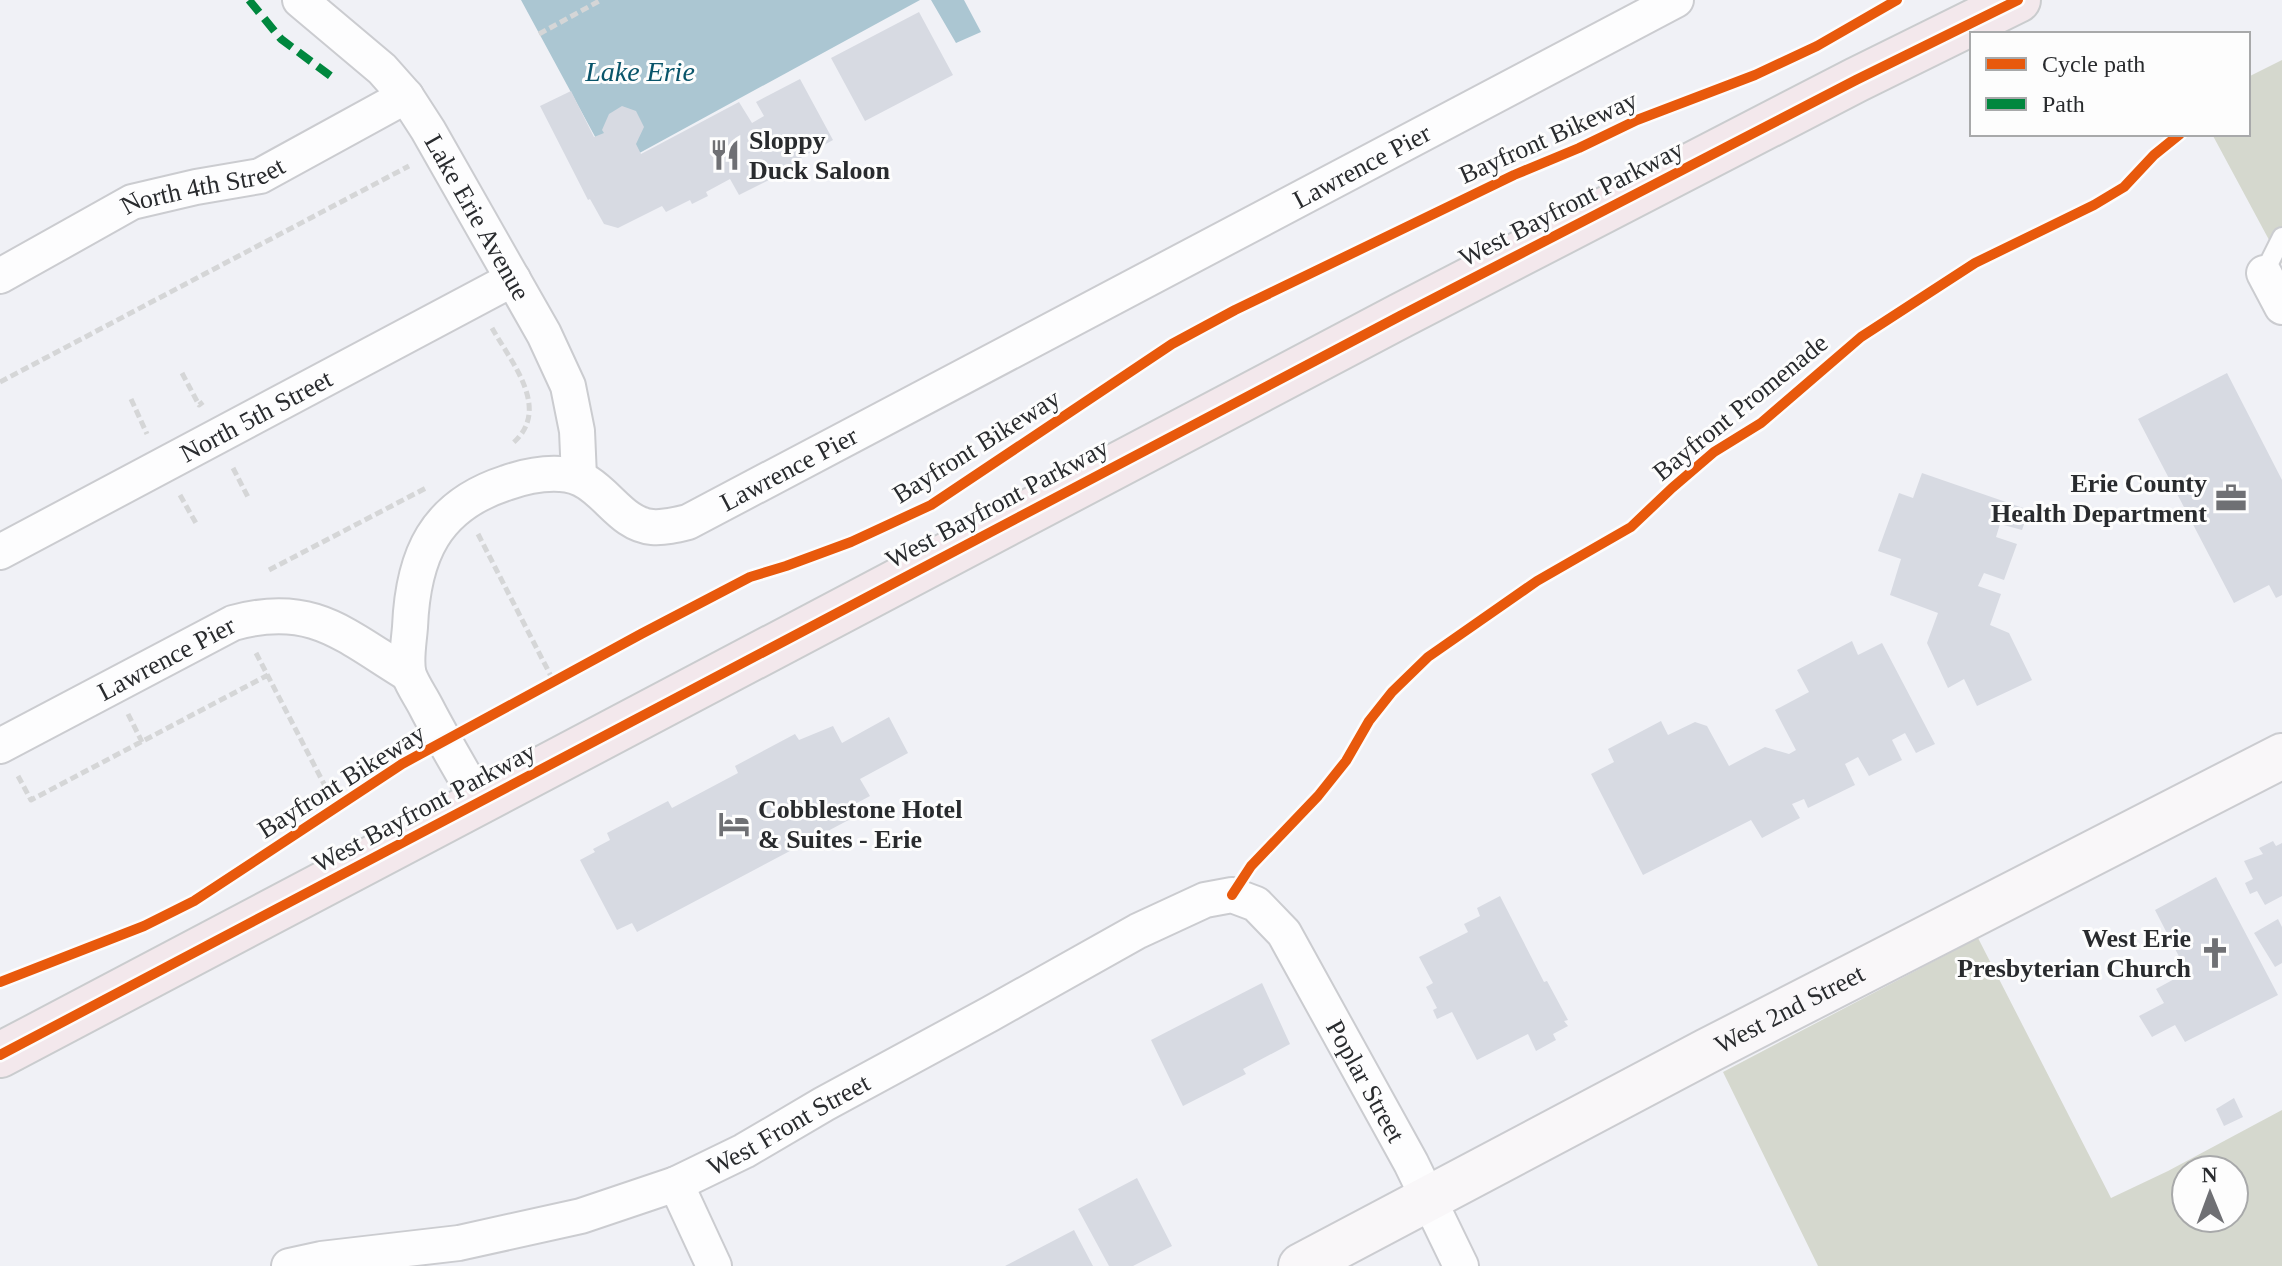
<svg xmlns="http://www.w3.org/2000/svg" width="2282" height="1266" font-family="'Times New Roman',serif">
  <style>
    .green { fill: #d5d8ce; fill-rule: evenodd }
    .water { fill: #abc6d2 }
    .building { fill: #d7dae2 }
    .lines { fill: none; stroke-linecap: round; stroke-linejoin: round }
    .lane-casing { stroke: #cbccd0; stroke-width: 22 }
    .street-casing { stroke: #cbccd0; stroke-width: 38 }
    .secondary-casing { stroke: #cbccd0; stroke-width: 48 }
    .highway-casing { stroke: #caccce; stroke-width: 48 }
    .path { stroke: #d5d6d7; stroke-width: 5; stroke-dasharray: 8 4; stroke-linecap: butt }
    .lane { stroke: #fdfdfe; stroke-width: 18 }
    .street { stroke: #fdfdfe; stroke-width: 34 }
    .secondary { stroke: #f9f7f9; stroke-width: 44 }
    .highway { stroke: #f3e8ec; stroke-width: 44 }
    .quiet { stroke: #00873e; stroke-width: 8; stroke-dasharray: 16 8; stroke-linecap: butt }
    .cycleway-casing { stroke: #fdfdfd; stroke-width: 15 }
    .cycleway { stroke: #e8590c; stroke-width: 10 }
    .labels { text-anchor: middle; stroke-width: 6; stroke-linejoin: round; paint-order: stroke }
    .street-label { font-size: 26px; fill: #292b2e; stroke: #fdfdfd }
    .poi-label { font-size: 26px; font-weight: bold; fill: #292b2e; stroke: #fdfdfd; text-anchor: start }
    .water-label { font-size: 28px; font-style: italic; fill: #08546a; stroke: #fdfdfd }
  </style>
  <rect width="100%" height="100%" fill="#f0f1f6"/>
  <path class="green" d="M2282 60V264L2212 134H2248V77Z
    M1978 938 2111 1198 2168 1171 2282 1110V1266H1818L1723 1072ZM2234 1170V1218H2186V1170Z"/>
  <path class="water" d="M521 0H920L612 168Z
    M931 0H964L981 32 956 43Z"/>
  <path class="building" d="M919 12 953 75 865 121 831 58Z
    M800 79 833 140 795 161 797 166 739 195 730 179 706 192 708 196 692 204 690 200 666 212 662 206 618 228 604 224 590 199 588 200 540 106 571 91 594 137 604 133 602 130 609 114 622 106 636 111 644 127 636 144 641 154 739 102 752 123 764 116 756 102Z
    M2227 373 2282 480V595L2276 598 2269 585 2234 603 2138 419Z
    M1922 473 2029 510 2022 530 2000 524 1996 537 2017 544 2004 580 1984 573 1978 586 2001 594 1990 625 2009 633 2032 680 1977 706 1964 679 1948 688 1927 643 1938 613 1890 595 1901 559 1878 551 1899 493 1913 498Z
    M1852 641 1858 655 1882 643 1935 744 1916 753 1905 733 1892 740 1902 760 1869 776 1858 757 1845 764 1855 785 1808 808 1804 799 1792 804 1800 818 1762 838 1751 820 1643 875 1591 774 1614 762 1608 749 1661 721 1668 735 1695 722 1707 726 1729 766 1765 747 1789 754 1796 750 1775 710 1809 692 1797 670Z
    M889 717 908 753 860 779 870 796 855 804 860 814 637 932 632 923 617 930 580 860 595 852 593 849 610 840 607 833 668 801 672 808 738 773 735 766 795 734 799 740 833 726 842 743Z
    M2273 841 2276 846 2282 843V896L2265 905 2257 891 2250 894 2245 883 2253 879 2244 861 2263 854 2259 848Z
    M2216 877 2278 995 2185 1042 2175 1025 2152 1037 2139 1016 2164 1003 2156 989 2187 972 2155 910Z
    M1500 896 1544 982 1547 981 1568 1020 1564 1021 1568 1026 1553 1034 1556 1040 1536 1051 1528 1034 1477 1060 1452 1012 1437 1019 1433 1010 1437 1008 1426 987 1433 983 1419 957 1468 932 1464 924 1480 916 1477 908Z
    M2278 919 2282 927V963L2275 967 2254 933Z
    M1262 983 1290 1044 1243 1069 1246 1074 1183 1106 1151 1040Z
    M2234 1098 2243 1117 2224 1126 2216 1109Z
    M1137 1178 1172 1246 1133 1266H1109L1078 1209Z
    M1074 1230 1093 1266H1005Z"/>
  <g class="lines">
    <defs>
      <path id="lane" d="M2264 273 2282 237"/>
      <g id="street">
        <path id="s1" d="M300 0 382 69 406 96 428 130 544 334 568 386 577 431 579 477"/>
        <path d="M2264 273 2282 307"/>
        <path id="s2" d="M0 276 132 202 196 187 260 176 406 96"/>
        <path id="s3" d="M0 552 513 279"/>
        <path id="s4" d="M0 746 233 623C312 601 344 635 408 674"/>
        <path id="s5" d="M480 803C462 771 443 740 426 707 421 697 413 686 409 675 405 662 409 641 410 627 413 555 435 506 506 483 523 477 543 473 560 474 602 475 615 524 652 527 664 528 676 525 688 522L1676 0"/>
        <path d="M676 1184 714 1266"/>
        <path id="s6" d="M289 1266 321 1259 459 1243 581 1216 676 1184 744 1151 824 1104 990 1014 1138 931 1205 900 1232 895 1256 904 1284 933 1411 1163 1461 1266"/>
      </g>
      <g id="secondary">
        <path id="s7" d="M1301 1266 1707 1051 2282 756"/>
      </g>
      <path id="highway" d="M0 1055 1400 316 1856 80 2018 0"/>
    </defs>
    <use href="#lane" class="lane-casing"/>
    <use href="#street" class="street-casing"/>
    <use href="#secondary" class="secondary-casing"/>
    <use href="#highway" class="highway-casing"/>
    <path class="path" d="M539 34 601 0
      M492 328C511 362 552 409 513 443
      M182 373 199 405 203 402
      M0 382 409 166
      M131 399 147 434
      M233 468 249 499
      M180 495 197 525
      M478 534 554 682
      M269 570 426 488
      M256 653 337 809
      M128 714 142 742
      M18 776 31 800 268 675"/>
    <use href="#lane" class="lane"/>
    <use href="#street" class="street"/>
    <use href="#secondary" class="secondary"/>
    <use href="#highway" class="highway"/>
    <path class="quiet" d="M249 0 281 39 336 80"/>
    <defs>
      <path id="cycleway" d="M1232 895 1251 866 1318 796 1346 761 1369 721 1392 692 1428 657 1537 581 1631 527 1672 488 1714 452 1761 423 1861 337 1975 263 2094 205 2124 187 2154 155 2180 134
        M0 982 144 926 194 901 402 764 641 634 750 577 786 566 851 542 931 505 1172 344 1235 310 1514 175 1579 148 1637 120 1755 75 1817 46 1897 0
        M0 1055 1400 316 1856 80 2018 0"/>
    </defs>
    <use href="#cycleway" class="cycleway-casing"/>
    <use href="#cycleway" class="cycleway"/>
  </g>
  <defs>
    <symbol id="restaurant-bare" viewBox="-9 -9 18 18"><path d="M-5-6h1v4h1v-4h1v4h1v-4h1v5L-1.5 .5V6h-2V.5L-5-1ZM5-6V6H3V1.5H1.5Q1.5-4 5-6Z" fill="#6f7074" stroke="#fdfdfd" stroke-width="2.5" paint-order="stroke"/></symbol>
    <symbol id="office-bare" viewBox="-9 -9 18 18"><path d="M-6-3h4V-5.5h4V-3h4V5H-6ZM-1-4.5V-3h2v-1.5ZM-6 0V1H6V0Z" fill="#6f7074" stroke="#fdfdfd" stroke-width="2.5" paint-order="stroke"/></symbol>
    <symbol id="hotel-bare" viewBox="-9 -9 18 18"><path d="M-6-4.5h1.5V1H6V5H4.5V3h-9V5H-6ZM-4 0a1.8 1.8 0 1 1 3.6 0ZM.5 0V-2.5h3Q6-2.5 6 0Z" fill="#6f7074" stroke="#fdfdfd" stroke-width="2.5" paint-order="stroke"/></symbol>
    <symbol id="church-bare" viewBox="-9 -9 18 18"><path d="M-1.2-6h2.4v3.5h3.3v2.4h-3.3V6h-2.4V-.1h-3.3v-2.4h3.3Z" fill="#6f7074" stroke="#fdfdfd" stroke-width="2.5" paint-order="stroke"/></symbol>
  </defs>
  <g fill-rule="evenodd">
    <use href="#restaurant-bare" x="703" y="133" width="44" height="44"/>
    <use href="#office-bare" x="2209" y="476" width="44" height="44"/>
    <use href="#hotel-bare" x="712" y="802" width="44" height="44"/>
    <use href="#church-bare" x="2193" y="931" width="44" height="44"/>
  </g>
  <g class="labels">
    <g class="street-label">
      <text transform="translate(1548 137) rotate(-24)" y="9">Bayfront Bikeway</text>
      <text dy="9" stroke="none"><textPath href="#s5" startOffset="1344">Lawrence Pier</textPath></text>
      <text dy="9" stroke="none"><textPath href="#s2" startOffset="224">North 4th Street</textPath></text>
      <text transform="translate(1571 203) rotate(-27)" y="9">West Bayfront Parkway</text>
      <text dy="9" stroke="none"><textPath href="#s1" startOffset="284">Lake Erie Avenue</textPath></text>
      <text transform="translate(1740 407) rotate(-39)" y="9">Bayfront Promenade</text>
      <text dy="9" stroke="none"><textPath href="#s3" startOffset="290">North 5th Street</textPath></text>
      <text transform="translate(976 446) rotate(-32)" y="9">Bayfront Bikeway</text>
      <text dy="9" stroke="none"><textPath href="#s5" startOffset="696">Lawrence Pier</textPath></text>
      <text transform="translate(997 503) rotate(-28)" y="9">West Bayfront Parkway</text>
      <text dy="9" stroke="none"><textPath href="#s4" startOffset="188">Lawrence Pier</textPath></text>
      <text transform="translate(341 781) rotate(-32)" y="9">Bayfront Bikeway</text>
      <text transform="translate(424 807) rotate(-28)" y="9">West Bayfront Parkway</text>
      <text dy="9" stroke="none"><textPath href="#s7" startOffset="552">West 2nd Street</textPath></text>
      <text dy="9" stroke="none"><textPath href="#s6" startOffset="1260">Poplar Street</textPath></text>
      <text dy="9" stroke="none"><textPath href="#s6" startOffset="524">West Front Street</textPath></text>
    </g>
    <g class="poi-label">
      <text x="749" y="149">Sloppy<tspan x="749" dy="30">Duck Saloon</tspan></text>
      <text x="2207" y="492" text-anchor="end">Erie County<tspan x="2207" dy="30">Health Department</tspan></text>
      <text x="758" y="818">Cobblestone Hotel<tspan x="758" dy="30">&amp; Suites - Erie</tspan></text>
      <text x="2191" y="947" text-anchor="end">West Erie<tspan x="2191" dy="30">Presbyterian Church</tspan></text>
    </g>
    <g class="water-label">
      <text x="640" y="81">Lake Erie</text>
    </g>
  </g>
  <rect x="1970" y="32" width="280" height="104" fill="#fdfdfd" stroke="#a8a9aa" stroke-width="2"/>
  <rect x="1986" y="58" width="40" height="12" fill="#e8590c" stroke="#a8a9aa" stroke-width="2"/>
  <text x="2042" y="72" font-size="24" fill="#292b2e">Cycle path</text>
  <rect x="1986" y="98" width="40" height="12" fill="#00873e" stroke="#a8a9aa" stroke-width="2"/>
  <text x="2042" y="112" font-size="24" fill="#292b2e">Path</text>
  <g transform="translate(2210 1194) rotate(359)"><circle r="38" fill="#fdfdfd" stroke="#a8a9aa" stroke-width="2"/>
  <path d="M0-6L14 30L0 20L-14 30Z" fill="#6f7074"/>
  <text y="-12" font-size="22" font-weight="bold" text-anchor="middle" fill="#292b2e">N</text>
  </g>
</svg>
